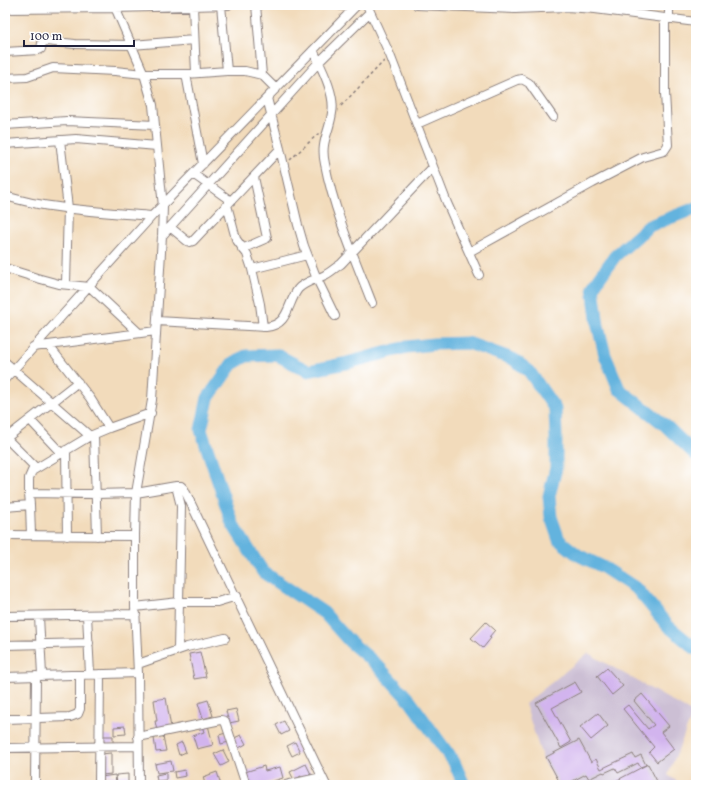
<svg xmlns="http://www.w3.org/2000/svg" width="701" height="790" font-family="Vollkorn,serif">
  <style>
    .industrial { fill: #ccbfd4 }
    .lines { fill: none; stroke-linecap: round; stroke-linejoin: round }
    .river { stroke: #64b3de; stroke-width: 13 }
    .building { fill: #d2b4ee }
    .minor-casing { stroke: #8a7e7b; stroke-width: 10 }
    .path { stroke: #8a7e7b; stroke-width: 1.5; stroke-dasharray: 3 3; stroke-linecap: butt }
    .minor { stroke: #fff; stroke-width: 8 }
  </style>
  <rect width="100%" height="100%" fill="#fff"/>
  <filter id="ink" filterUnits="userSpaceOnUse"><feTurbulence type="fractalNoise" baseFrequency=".025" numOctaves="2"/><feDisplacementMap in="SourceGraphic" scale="8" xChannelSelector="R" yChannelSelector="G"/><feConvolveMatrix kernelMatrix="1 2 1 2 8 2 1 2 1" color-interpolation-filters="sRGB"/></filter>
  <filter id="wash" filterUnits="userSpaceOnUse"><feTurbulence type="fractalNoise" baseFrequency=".012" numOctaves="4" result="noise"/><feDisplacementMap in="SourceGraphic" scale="16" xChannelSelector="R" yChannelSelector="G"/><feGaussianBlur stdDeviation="0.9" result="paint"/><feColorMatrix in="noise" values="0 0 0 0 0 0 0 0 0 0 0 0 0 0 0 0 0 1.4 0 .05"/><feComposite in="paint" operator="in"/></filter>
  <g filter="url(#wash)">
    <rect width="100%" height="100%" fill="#f2dbbb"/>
    <path class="industrial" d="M588 653 693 713 668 775 682 785H558L543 760 525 704Z"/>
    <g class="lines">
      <path class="river" d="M696 208 649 226 615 256 593 287 598 326 605 355 619 389 666 426 696 455
        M464 785 454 762 410 701 377 665 349 641 324 613 263 572 232 523 201 430 208 398 232 364 246 356 277 355 308 371 347 363 407 347 434 344 468 343 513 359 529 371 555 409 556 436V468L549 496 551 517 559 540 578 555 603 567 637 589 668 626 696 649"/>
    </g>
    <g id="blocks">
      <path class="building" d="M486 622 495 630 489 637 491 638 483 648 471 638Z
        M200 652 206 677 194 679 189 654Z
        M607 668 623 686 612 695 597 676Z
        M575 682 581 692 552 708 571 742 561 748 536 703Z
        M642 694 669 726 661 732 674 749 657 762 649 752 654 747 623 709 628 705 648 729 654 725 634 701Z
        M166 698 171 728 157 731 155 721H157L154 700Z
        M208 700 213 716 203 719 198 703Z
        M236 709 239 721 229 723 226 711Z
        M598 713 608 726 591 740 580 727Z
        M284 721 289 731 281 735 276 725Z
        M208 725 213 745 197 749 193 736 204 732 202 726Z
        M125 726 126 734 114 735V727Z
        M226 733 229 742 221 744 219 735Z
        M241 735 246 744 237 749 232 739Z
        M102 736H113V744L102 745Z
        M163 736 166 751 156 752 154 738Z
        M579 740 591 762 596 759 601 769 633 754 635 758 641 755 646 765 640 767 638 763 618 773 615 768 604 773 603 772 589 779 586 774 569 783 568 781 561 785 546 757Z
        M182 742 186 752 179 755 176 745Z
        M295 742 300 752 292 756 287 746Z
        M223 750 229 762 221 766 214 754Z
        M111 753V774L102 775 101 754Z
        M171 761 173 771 157 773 155 764Z
        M306 764 311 774 302 779 301 776 294 780 290 772Z
        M648 764 659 785H608Z
        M264 766 265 771 280 767 283 778 264 784V785H259L258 783 249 785 245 772Z
        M185 770 186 776 175 778 174 772Z
        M217 772 221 785H212L211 782 205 784 203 777Z
        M166 773V780L157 781 156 775Z
        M128 774V784L117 785 116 775Z
        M115 775 116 784 102 785 101 777Z
        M167 782 168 785H156L155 784Z"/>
    </g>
  </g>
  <g filter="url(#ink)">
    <use href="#blocks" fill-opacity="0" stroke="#8a7e7b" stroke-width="1"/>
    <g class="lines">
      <defs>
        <path id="minor" d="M114 5 144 74 153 105 163 207 162 236 152 400 136 493 135 536V607L138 673 139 785
          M256 5 262 75
          M339 5 354 8
          M367 5 390 55 447 203 479 275
          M417 5 515 9 567 7 595 9 696 22
          M193 6 196 73
          M5 9 115 8 228 5
          M669 18V5
          M313 50C321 67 336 95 332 113 329 134 320 142 325 164 334 211 355 259 372 303
          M5 52 39 50 41 49 42 43 45 41 75 44 132 45 194 40
          M227 71H245L262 75 276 89
          M186 74 203 164
          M5 78 27 77 53 68 115 71 144 74H186L227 71 221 5
          M267 98 280 149 298 225 304 246 317 279 335 316
          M417 124 517 80 522 79 529 83 553 117
          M5 125 67 121 155 125
          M60 140 68 208 66 284
          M5 144 76 139 157 146
          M193 174 231 201
          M5 196C16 199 27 202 38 204 76 211 114 213 152 216
          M227 205 236 239 247 254 252 269 260 304 263 327
          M170 227 187 241 190 242 193 241 280 149
          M162 236 319 62 370 12
          M242 249 267 238 254 177
          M469 252 593 183 643 157 664 151 668 145 665 93V18
          M5 268 37 278 59 284 90 287 139 333
          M252 269 307 255
          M157 321 266 327C289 325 287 304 298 289 304 282 317 279 325 275 331 272 336 267 341 264L433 167
          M49 346 90 398 109 428
          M33 347 156 331
          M5 362 90 436 109 428 151 413
          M5 379 152 216 357 5
          M30 420 61 453
          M94 435 97 536
          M6 438 36 468
          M5 439 78 382
          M66 450 67 536
          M176 486 181 506 178 650
          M29 493V478L32 471 90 436
          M30 505 31 535
          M5 507 30 505 29 493 96 494 136 493 176 486H181L184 489 326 785
          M5 535 135 536
          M135 607 179 602H217L237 596
          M87 615 90 674
          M5 616 136 614
          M39 616 42 675
          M5 645 89 643
          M138 664 187 647 225 638
          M5 677 138 673
          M5 719 70 717 78 714 80 709V675
          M138 737 221 720 225 721 246 785
          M5 748 138 746
          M35 785 36 676
          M99 785 100 674
          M286 785 322 777"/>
      </defs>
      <use href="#minor" class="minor-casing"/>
      <path class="path" d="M341 106 384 61
        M290 160 319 133"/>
      <use href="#minor" class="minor"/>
    </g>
  </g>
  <rect width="701" height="790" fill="none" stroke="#fff" stroke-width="20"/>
  <path d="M24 40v6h110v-6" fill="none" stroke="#22223b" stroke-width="2"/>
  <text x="30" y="40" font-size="12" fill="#22223b" stroke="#ffffff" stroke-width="3" paint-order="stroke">100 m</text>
</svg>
